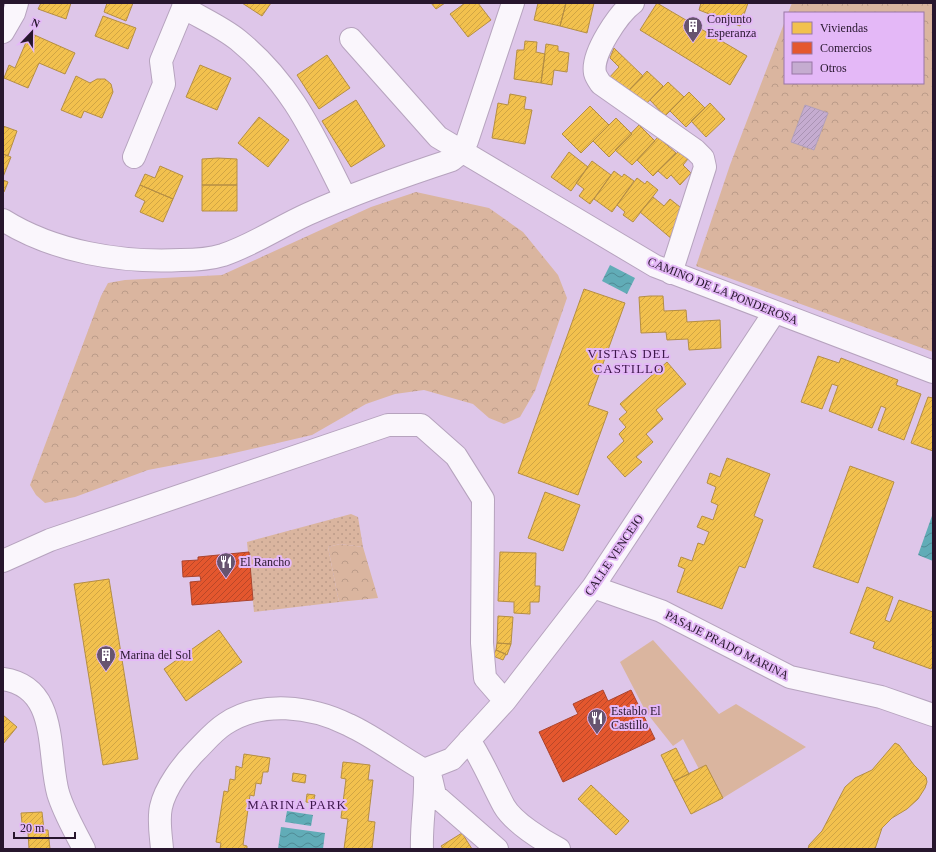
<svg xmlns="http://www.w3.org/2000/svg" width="936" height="852" font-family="Georgia,serif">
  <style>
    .forest { fill: url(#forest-crowns) }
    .garden { fill: url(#garden-dots) }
    .pitch { fill: #dab59f }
    .water { fill: url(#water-waves) }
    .homes { fill: url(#homes-hatch); stroke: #b58e44 }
    .shops { fill: url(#shops-hatch); stroke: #ab442e }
    .building { fill: url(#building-hatch); stroke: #b2a0ba }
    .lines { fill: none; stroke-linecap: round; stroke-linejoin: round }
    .minor-casing { stroke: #b6a3be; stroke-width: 24 }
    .minor { stroke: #faf6fc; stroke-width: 22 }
    .labels { text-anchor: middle; stroke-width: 4; stroke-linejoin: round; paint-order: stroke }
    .poi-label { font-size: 12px; fill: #27162d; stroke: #e4b8f7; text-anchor: start }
    .street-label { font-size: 12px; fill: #27162d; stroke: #e4b8f7 }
    .neighbourhood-label { font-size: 13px; letter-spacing: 1px; fill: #3c164a; stroke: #e4b8f7 }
  </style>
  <defs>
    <pattern id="forest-crowns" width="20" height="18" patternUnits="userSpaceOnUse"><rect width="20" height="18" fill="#dab59f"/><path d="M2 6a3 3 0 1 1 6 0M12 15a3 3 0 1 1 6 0" fill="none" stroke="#bb9b89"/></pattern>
    <pattern id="garden-dots" width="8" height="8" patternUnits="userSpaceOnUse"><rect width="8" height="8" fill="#dab59f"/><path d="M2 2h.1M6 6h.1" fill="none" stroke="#bb9b89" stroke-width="1.8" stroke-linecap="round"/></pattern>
    <pattern id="water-waves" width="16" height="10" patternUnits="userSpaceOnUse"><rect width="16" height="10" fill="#61acb7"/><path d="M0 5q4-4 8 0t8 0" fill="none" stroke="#508b95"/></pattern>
    <pattern id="homes-hatch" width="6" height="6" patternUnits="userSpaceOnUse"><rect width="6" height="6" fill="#f2c14e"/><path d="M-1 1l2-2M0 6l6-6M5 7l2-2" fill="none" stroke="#d0a544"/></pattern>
    <pattern id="shops-hatch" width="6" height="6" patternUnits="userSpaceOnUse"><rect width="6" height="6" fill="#e4572e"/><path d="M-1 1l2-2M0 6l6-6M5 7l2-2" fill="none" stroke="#b94728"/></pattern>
    <pattern id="building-hatch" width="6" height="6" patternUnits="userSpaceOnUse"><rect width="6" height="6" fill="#c5acd0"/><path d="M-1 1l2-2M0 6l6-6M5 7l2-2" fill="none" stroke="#a993b3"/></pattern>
  </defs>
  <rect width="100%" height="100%" fill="#dec6e9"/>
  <path class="forest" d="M792 3H933V352L696 266 730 165 785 21V83H923V13H788Z
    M416 192 489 208 523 232 558 275 567 298 535 391 520 417 504 424 489 418 473 404 424 390 395 394 366 404 312 435 221 456 148 470 75 497 45 503 36 495 30 485 101 296 108 283 125 280 222 275 371 207Z
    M340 544 363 547 378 598 339 602 328 547Z"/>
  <path class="garden" d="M351 514 358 517 363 547 340 544 328 547 339 602 254 612 247 542Z"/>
  <path class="pitch" d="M653 640 719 714 736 704 806 747 723 798 699 769 683 739 673 746 646 712 620 662Z"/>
  <path class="water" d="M610 265 635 278 627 294 602 281Z
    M933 513V561L918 555Z
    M287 811 313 815 311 826 285 822Z
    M281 827 325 833 323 849H278Z"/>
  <path class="homes" d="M41 3H71L66 19 38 9Z
    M107 3H133L126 21 104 12Z
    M242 3H271L262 16Z
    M431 3H445L436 9Z
    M465 3H478L491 20 468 37 450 14Z
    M538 3H566L560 26 534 20Z
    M566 3H594L587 33 560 26Z
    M657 3 747 56 730 85 640 30Z
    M701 3H748L740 26 699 10Z
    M103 16 136 28 128 49 95 36Z
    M30 33 75 53 65 74 39 63 28 88 4 78 9 65 15 68Z
    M525 41 537 42 536 52 545 54 541 83 514 79 517 50H524Z
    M546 44 558 46V51L569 53 567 72 554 70 552 85 541 83Z
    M614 48 643 76 624 95 608 79 619 67 610 58Z
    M327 55 350 88 319 109 297 75Z
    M200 65 231 78 217 110 186 97Z
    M647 71 663 86 645 105 629 90Z
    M76 76 90 83 97 79H105L111 84 113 92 102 118 84 111 81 118 61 110Z
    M668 82 684 97 665 116 650 100Z
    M689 92 705 108 686 127 670 111Z
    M510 94 526 97 524 109 532 110 525 144 492 138 498 103 508 105Z
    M356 100 385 146 351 167 322 121Z
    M710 103 725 119 706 137 691 121Z
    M590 106 609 125 581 153 562 134Z
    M259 117 289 140 268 167 238 143Z
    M616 118 632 134 609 157 593 141Z
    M639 125 655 141 632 165 615 150Z
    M3 126 17 131 8 156 3 154Z
    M658 137 676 153 653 176 637 160Z
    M679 151 688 159 683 165 691 173 680 185 671 175 667 179 658 171Z
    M569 152 588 167 571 191 551 177Z
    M3 154 11 157 3 177Z
    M218 158 237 159V185H202V159Z
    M592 161 611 175 590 204 579 196 584 189 576 183Z
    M160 166 183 176 173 199 140 185 145 174 155 178Z
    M614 171 622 177 624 174 634 181 612 212 594 199Z
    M637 178 645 184 647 181 658 190 633 222 623 215 625 212 617 205Z
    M3 180 8 182 4 192H3Z
    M140 185 173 199 163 222 140 212 145 201 135 196Z
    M202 185H237V211H202Z
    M653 197 664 206 670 199 685 211 673 240 640 212Z
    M584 289 625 303 588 405 608 412 578 495 518 473Z
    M650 296H663L664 311 686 310 687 322 720 320 721 348 689 350 688 339 667 340 666 332 641 333 639 297Z
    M818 356 839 363 841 358 854 363 898 380 896 385 921 394 904 440 878 430 886 408 881 406 872 428 829 411 838 386 832 384 822 409 801 402Z
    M667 362 686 384 656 410 663 419 646 434 653 442 636 457 642 462 625 477 607 457 624 441 619 434 626 427 619 419 627 412 620 404Z
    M928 397 933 398V451L911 443Z
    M727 458 770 474 754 516 763 520 745 568 739 566 722 609 677 592 685 569 678 566 681 557 692 561 698 543 704 545 709 532 697 527 702 516 713 520 718 505 711 502 716 487 707 483 710 473 720 477Z
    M850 466 894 482 858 583 813 567Z
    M545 492 580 505 563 551 528 538Z
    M500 552 536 553 535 586H540L539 602H530V614L514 613V602L498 601Z
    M109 579 138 759 103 765 74 584Z
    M867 587 893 597 885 620 890 622 899 600 933 612V665L931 669 873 648 875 642 850 633Z
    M498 616 513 617 511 644 497 643Z
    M219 630 242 662 186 701 164 669Z
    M497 643 511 644 507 655 496 650Z
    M496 650 506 654 503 660 493 656Z
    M3 715 17 727 3 744Z
    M895 743 899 745 914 765 926 777 927 782 925 788 918 799 907 809 892 818 882 828 875 849H808L809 845 822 831 845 787 855 778 872 770Z
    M676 748 689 774 674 781 661 755Z
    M244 754 270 758 268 772H263L261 784 256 783 254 796 250 795 243 845 247 846V849H220L221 843 216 842 224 791 228 792 230 779 235 780 236 766 242 768Z
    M343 762 370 765 368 780H373L368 821 375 822 372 849H344L348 819 341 818 346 779 341 778Z
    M706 765 723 798 691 814 674 781Z
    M293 773 306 775 305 783 292 781Z
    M591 785 629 821 616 835 578 799Z
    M307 794 315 795 313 803 306 802Z
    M42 812 44 830H48L50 849H29L28 832 23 833 21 813Z
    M462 833 472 849H443L441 846Z"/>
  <path class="shops" d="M249 552 253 600 192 605 190 582 201 581 200 576 183 577 182 561 198 560V557Z
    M603 690 608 701 631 690 655 739 563 782 539 732 578 714 573 704Z"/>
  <path class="building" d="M805 105 828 113 814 150 791 142Z"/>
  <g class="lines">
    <defs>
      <path id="minor" d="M633 3C619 13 591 54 595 73 596 77 599 81 601 84L695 150 703 158 705 167 671 273
        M183 7C201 18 222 27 238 40 293 85 314 136 345 197
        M3 32 14 13 17 3
        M351 39 438 137 655 266 933 372
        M134 157 164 84 161 61 185 3
        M3 220C54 252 121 263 181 260 195 260 210 259 223 255 253 245 279 227 308 214 355 193 403 176 452 160L462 152 467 141 513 3
        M3 561 50 540 388 425H421L456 456 483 499 482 643 485 678 505 701
        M593 587 661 611 790 677 881 697 933 715
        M3 679C59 687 47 752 58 793 64 813 75 831 84 849
        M469 740C483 761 492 784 504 806 513 822 543 841 559 849
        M424 770 452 759 505 701 593 587 774 313
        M162 849C161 836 158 820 161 807 165 788 183 764 196 751 205 742 214 731 225 724 261 700 311 706 349 725 375 737 399 756 424 770L431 778 435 795 497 849
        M422 849C421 824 426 800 425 776"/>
    </defs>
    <use href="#minor" class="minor-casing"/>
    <use href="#minor" class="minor"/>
  </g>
  <defs>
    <symbol id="building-pin" viewBox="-11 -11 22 30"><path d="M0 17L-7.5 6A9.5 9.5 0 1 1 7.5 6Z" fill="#67546f" stroke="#e4b8f7"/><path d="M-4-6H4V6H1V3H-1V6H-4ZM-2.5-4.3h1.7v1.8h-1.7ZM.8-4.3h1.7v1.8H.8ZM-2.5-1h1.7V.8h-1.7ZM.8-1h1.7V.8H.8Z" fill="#fff"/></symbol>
    <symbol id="restaurant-pin" viewBox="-11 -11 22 30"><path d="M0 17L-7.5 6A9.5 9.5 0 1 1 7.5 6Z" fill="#67546f" stroke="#e4b8f7"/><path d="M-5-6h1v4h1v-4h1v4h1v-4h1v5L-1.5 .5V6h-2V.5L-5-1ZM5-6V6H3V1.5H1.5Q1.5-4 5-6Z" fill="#fff"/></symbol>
  </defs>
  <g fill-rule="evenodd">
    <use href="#building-pin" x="682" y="15" width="22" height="30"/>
    <use href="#restaurant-pin" x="215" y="551" width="22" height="30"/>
    <use href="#building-pin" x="95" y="644" width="22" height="30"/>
    <use href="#restaurant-pin" x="586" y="707" width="22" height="30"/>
  </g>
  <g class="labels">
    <g class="poi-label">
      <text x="707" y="23">Conjunto<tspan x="707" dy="14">Esperanza</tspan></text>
      <text x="240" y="566">El Rancho</text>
      <text x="120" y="659">Marina del Sol</text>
      <text x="611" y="715">Establo El<tspan x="611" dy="14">Castillo</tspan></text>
    </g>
    <g class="street-label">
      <text transform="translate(723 291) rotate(22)" y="4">CAMINO DE LA PONDEROSA</text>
      <text transform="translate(614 555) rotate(-56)" y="4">CALLE VENCEJO</text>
      <text transform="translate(727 645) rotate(27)" y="4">PASAJE PRADO MARINA</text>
    </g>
    <g class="neighbourhood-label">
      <text x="629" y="358">VISTAS DEL<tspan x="629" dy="15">CASTILLO</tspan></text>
      <text x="297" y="809">MARINA PARK</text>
    </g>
  </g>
  <rect width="936" height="852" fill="none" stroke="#27162d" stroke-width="8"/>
  <rect x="784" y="12" width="140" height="72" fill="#e4b8f7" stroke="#9877a6"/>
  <rect x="792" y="22" width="20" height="12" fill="#f2c14e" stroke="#9877a6"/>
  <text x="820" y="32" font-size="12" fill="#27162d">Viviendas</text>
  <rect x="792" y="42" width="20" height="12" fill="#e4572e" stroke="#9877a6"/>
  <text x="820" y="52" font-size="12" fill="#27162d">Comercios</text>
  <rect x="792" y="62" width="20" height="12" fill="#c5acd0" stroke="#9877a6"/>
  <text x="820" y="72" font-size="12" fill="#27162d">Otros</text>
  <g transform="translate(32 32) rotate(22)" stroke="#e4b8f7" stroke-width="3" paint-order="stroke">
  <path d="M0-3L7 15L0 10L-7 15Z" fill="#27162d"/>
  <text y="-6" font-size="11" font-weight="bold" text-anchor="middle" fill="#27162d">N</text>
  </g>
  <path d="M14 832v6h61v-6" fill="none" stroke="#27162d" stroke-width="2"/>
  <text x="20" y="832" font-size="12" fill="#27162d" stroke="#e4b8f7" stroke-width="3" paint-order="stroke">20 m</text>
</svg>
